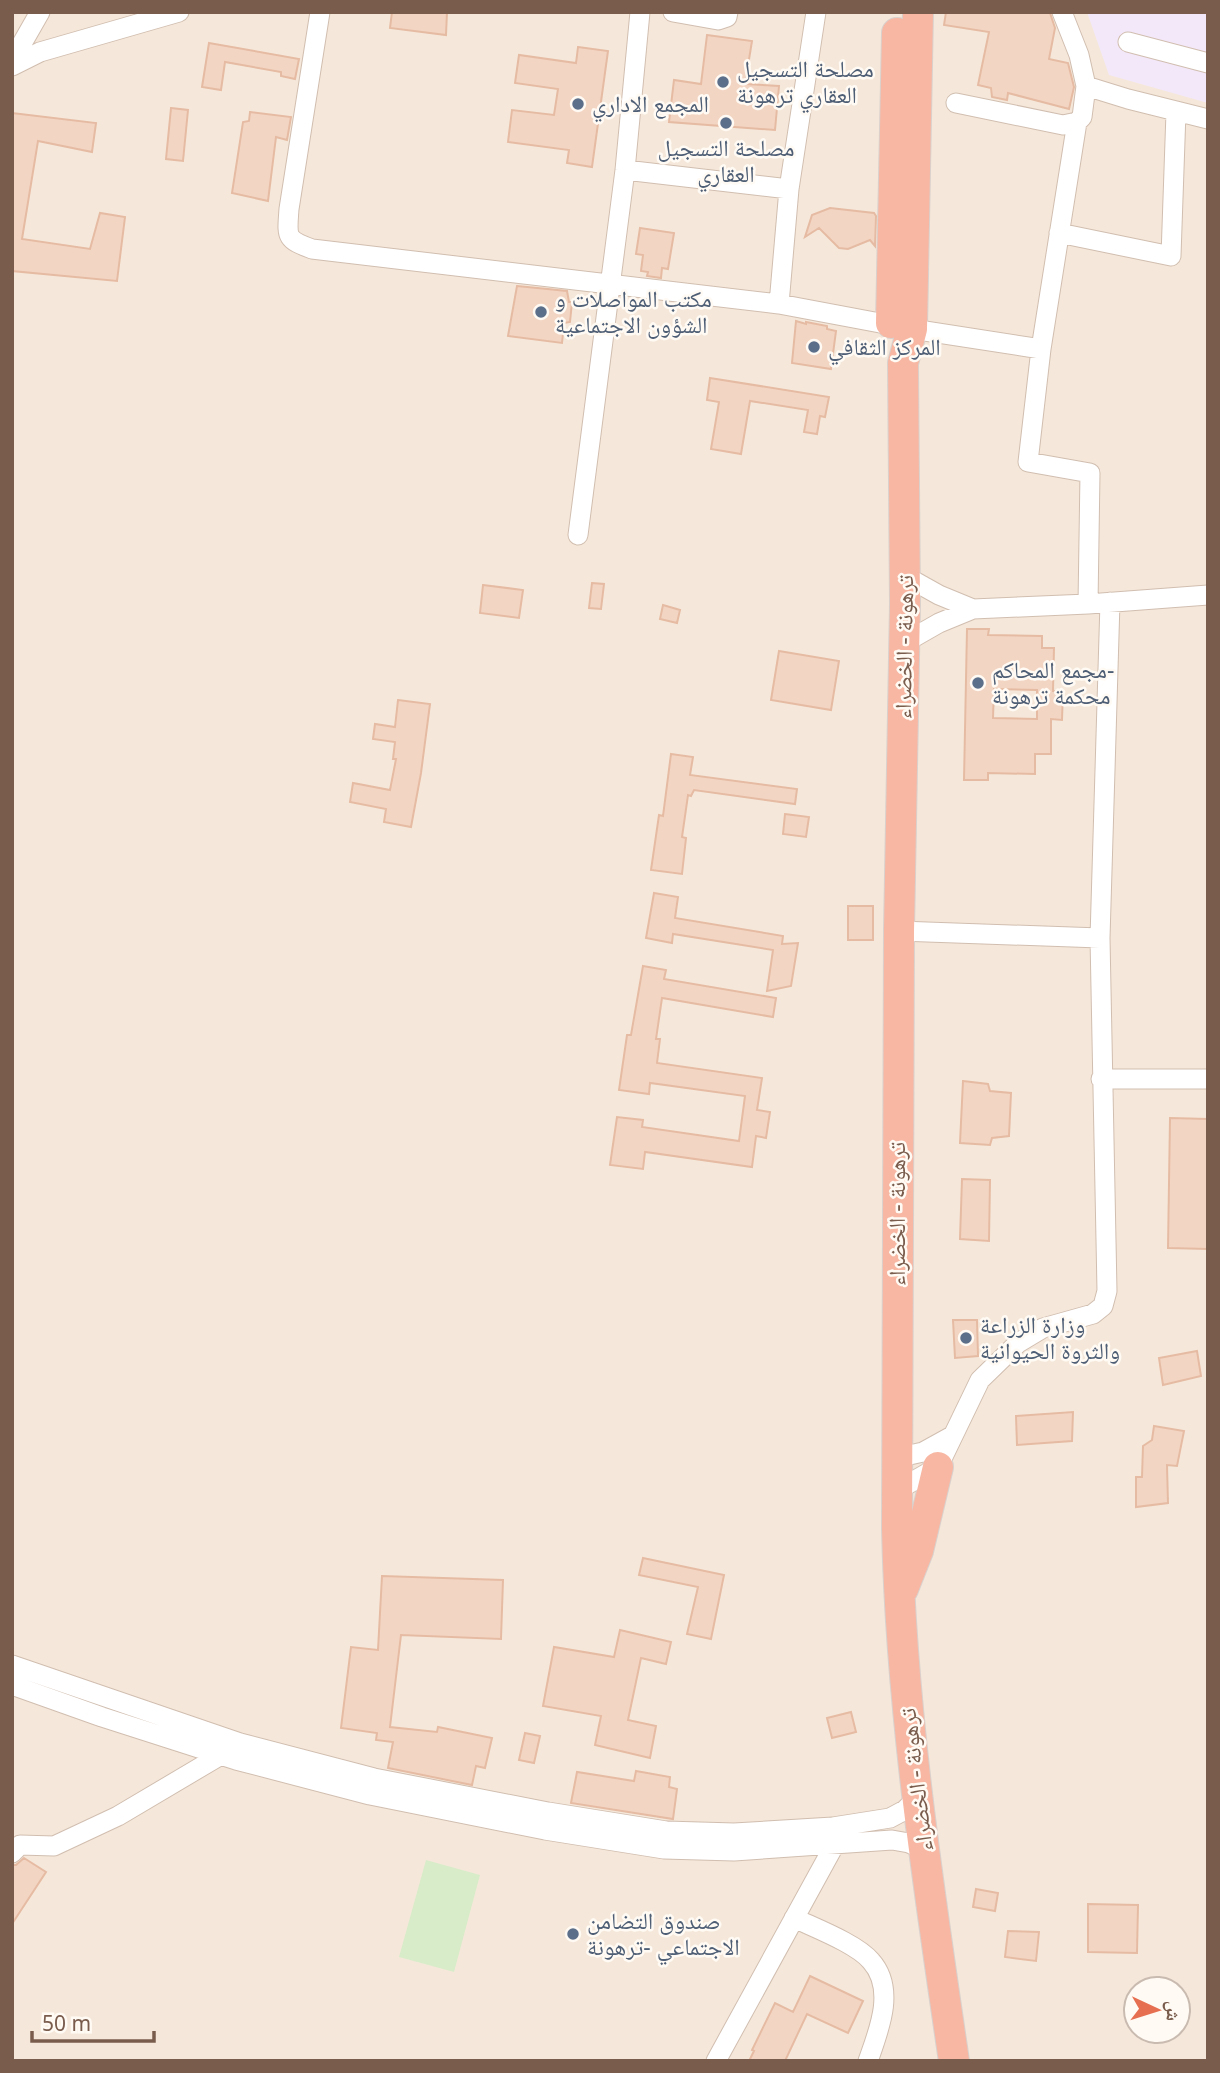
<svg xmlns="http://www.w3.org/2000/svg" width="1220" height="2073" font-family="'Noto Sans','Noto Naskh Arabic',sans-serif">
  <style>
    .residential { fill: #f5e8da; fill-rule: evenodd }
    .education { fill: #f3e8fa }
    .green { fill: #d8ecc9 }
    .building { fill: #f3d5c3; stroke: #e6bba3; stroke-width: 2; fill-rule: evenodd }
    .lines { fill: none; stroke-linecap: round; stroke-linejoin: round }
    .minor-casing { stroke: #d1beb0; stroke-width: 21 }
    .highway-casing { stroke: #dad1cd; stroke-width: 32 }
    .minor { stroke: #fff; stroke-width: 19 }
    .highway { stroke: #f7b7a3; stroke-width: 30 }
    .service-dot { fill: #5c6f8a; stroke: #fffaf3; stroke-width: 2.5 }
    .labels { text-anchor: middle; stroke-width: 5; stroke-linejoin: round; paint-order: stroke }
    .service-label { font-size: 23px; fill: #4e5e75; stroke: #fffaf3; text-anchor: start }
    .street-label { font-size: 23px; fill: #7a5c4d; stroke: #fffaf3 }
  </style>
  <rect width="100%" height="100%" fill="#fdf6ec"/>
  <path class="residential" d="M12 12H1208V2061H12ZM1136 1989H1178V2031H1136Z"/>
  <path class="education" d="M1087 12H1208V103L1109 75Z"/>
  <path class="green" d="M426 1860 480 1875 454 1972 399 1957Z"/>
  <path class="building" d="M392 12H447L446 35 390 28Z
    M946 12 1050 13 1055 28 1049 59 1068 63 1074 87 1069 109 1008 93 1007 100 992 97 991 88 978 85 989 32 944 25Z
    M707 35 752 41 745 84 779 86 775 130 669 122 674 80 701 84Z
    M209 43 299 59 295 79 281 76V72L225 62 221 90 202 87Z
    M578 47 608 51 592 167 567 163 569 150 508 142 512 110 554 115 558 89 515 83 519 55 576 63Z
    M171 108 188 110 183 161 166 159Z
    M250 112 291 117 287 140 276 137 268 201 232 193 243 122 249 121Z
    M12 113 96 123 92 152 38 141 22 239 90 249 100 213 125 217 117 281 12 271Z
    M830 208 874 213 876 216 875 246 870 240 848 249 839 248 819 228 805 237 812 215Z
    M640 228 674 233 668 269 662 268 661 278 647 276 648 272 641 271 643 255 636 254Z
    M517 286 567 291 569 302H572L570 322 564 323 562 343 508 336Z
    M796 321 806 324V322L827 326V329L836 331 831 369 792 363Z
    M710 378 829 397 825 417 820 416 817 434 804 432 808 410 750 401 741 454 711 449 719 402 707 400Z
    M592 583 604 584 601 609 589 608Z
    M483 585 523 590 519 618 480 613Z
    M663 605 680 610 677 623 660 619Z
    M967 629H989L988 635 1042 636V648H1054L1053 691H1063L1062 720 1051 719V754H1035V774L988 773V780H964ZM994 689 1037 690V719L993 718Z
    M779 651 839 661 831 710 771 700Z
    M398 700 430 704 421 773 411 827 384 822 386 809 350 802 353 783 390 790 396 759H393L395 742 373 739 375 724 395 727Z
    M671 754 693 757 690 775 797 789 795 804 694 790 691 796 688 795 682 837 686 838 682 874 651 870 659 815 663 816Z
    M785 814 809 817 806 837 783 834Z
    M654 893 678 897 675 918 783 936 782 944 798 943 791 986 767 991 773 950 673 934 672 943 646 938Z
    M848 906H873V940H848Z
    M643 966 666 970 664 979 776 998 773 1017 662 998 656 1039H660L657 1063 762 1078 757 1110 770 1112 766 1138 756 1136 752 1167 645 1152 643 1169 610 1165 617 1117 643 1120 642 1127 739 1141 745 1096 650 1083 649 1094 619 1090 627 1035H631Z
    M963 1081 988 1084 990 1091 1011 1093 1009 1136 992 1138 990 1145 960 1143Z
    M1170 1118 1208 1119V1249L1168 1248Z
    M962 1179 990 1180 989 1241 960 1239Z
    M953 1320H977L978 1356 955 1358Z
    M1197 1351 1201 1376 1163 1385 1159 1358Z
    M1073 1412 1072 1441 1017 1445 1016 1416Z
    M1154 1426 1184 1431 1177 1466 1167 1465 1168 1503 1136 1507V1477H1142L1143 1446 1152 1440Z
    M643 1558 724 1575 711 1639 687 1634 698 1587 639 1575Z
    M382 1576 503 1580 501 1639 401 1635 390 1727 437 1732 438 1727 492 1738 485 1768 476 1766 472 1785 388 1768 393 1742 376 1740 377 1733 341 1728 351 1647 378 1650Z
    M620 1630 671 1642 666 1664 641 1658 628 1720 656 1726 650 1758 595 1745 601 1716 543 1706 554 1647 614 1657Z
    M851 1712 856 1732 832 1738 827 1718Z
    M525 1733 540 1736 534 1763 519 1760Z
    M636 1771 670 1777 669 1787 677 1789 673 1819 571 1803 577 1772 634 1781Z
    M24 1858 46 1872 12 1924V1865H16Z
    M976 1889 998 1893 995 1911 973 1907Z
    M1088 1904 1138 1905 1137 1953 1088 1952Z
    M1008 1931 1039 1932 1036 1961 1005 1957Z
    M810 1976 863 2001 848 2033 807 2014 785 2061H749L754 2051 752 2050 775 2003 793 2012Z"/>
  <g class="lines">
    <defs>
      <path id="minor" d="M320 12 289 209C287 237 285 239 312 249L779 304 912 329 1041 349
        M673 12 718 20 727 17 728 12
        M1062 12 1079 55 1086 86 1128 99 1208 119
        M1128 42 1208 63
        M12 61 40 12
        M12 66 40 52 179 12
        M956 103 1063 125 1077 122 1082 117 1086 86
        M1077 122 1041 349 1028 462 1090 473 1088 604
        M625 170 789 189
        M1059 233 1171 256 1176 112
        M779 304 789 189 816 12
        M578 535 625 170 640 12
        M905 576 939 595 973 609
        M904 643 939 623 973 609 1088 604 1208 595
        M899 931 1100 938
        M1101 1079H1208
        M896 1458 923 1452 952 1436
        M896 1491 938 1467 980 1380 1018 1343 1043 1328 1093 1314 1103 1306 1107 1291 1100 938 1110 602
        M12 1665 240 1743 374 1778 548 1812 666 1831 734 1833 833 1827 890 1818 905 1810 917 1798
        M12 1685 102 1717 236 1760 370 1795 545 1830 664 1849 734 1851 892 1840 909 1843 923 1849
        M12 1853 20 1845 54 1846 118 1816 221 1755
        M794 1918C815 1928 857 1944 871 1961 896 1989 879 2030 868 2061
        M716 2061 835 1844 833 1833"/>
      <path id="highway" d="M918 12 912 329 903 363 905 604 899 931 897 1529C901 1708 928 1884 954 2061
        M891 323 897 33
        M903 1589 918 1551 938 1467"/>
    </defs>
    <use href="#minor" class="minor-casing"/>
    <use href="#highway" class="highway-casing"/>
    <use href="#minor" class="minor"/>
    <use href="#highway" class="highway"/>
  </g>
  <g class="service-dot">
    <circle cx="723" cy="82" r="7"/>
    <circle cx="578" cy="104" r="7"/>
    <circle cx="726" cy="123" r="7"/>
    <circle cx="541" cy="312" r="7"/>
    <circle cx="814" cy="347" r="7"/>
    <circle cx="978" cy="683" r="7"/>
    <circle cx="966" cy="1338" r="7"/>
    <circle cx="573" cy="1934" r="7"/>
  </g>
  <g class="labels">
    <g class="service-label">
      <text x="737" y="77">مصلحة التسجيل<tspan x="737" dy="26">العقاري ترهونة</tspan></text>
      <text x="592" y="112">المجمع الاداري</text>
      <text x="726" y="156" text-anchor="middle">مصلحة التسجيل<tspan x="726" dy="26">العقاري</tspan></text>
      <text x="555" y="307">مكتب المواصلات و<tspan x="555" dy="26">الشؤون الاجتماعية</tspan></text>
      <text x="828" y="355">المركز الثقافي</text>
      <text x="992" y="678">مجمع المحاكم-<tspan x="992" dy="26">محكمة ترهونة</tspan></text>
      <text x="980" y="1333">وزارة الزراعة<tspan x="980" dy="26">والثروة الحيوانية</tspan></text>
      <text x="587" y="1929">صندوق التضامن<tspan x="587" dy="26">الاجتماعي -ترهونة</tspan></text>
    </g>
    <g class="street-label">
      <text transform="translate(904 647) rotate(-89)" y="8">ترهونة - الخضراء</text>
      <text transform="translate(897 1214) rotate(-90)" y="8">ترهونة - الخضراء</text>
      <text transform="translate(916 1780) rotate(-97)" y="8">ترهونة - الخضراء</text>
    </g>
  </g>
  <rect width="1220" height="2073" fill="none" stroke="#7a5c4d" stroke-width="28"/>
  <g transform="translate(1157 2010) rotate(94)"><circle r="33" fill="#fffaf3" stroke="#cabbb1" stroke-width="2"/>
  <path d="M0-5L12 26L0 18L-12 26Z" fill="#e76f51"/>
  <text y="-10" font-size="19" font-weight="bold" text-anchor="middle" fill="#7a5c4d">ش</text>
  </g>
  <path d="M32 2031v10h122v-10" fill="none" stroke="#7a5c4d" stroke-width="3.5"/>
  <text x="42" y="2031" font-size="21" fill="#7a5c4d" stroke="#fffaf3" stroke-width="5" paint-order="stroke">50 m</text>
</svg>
